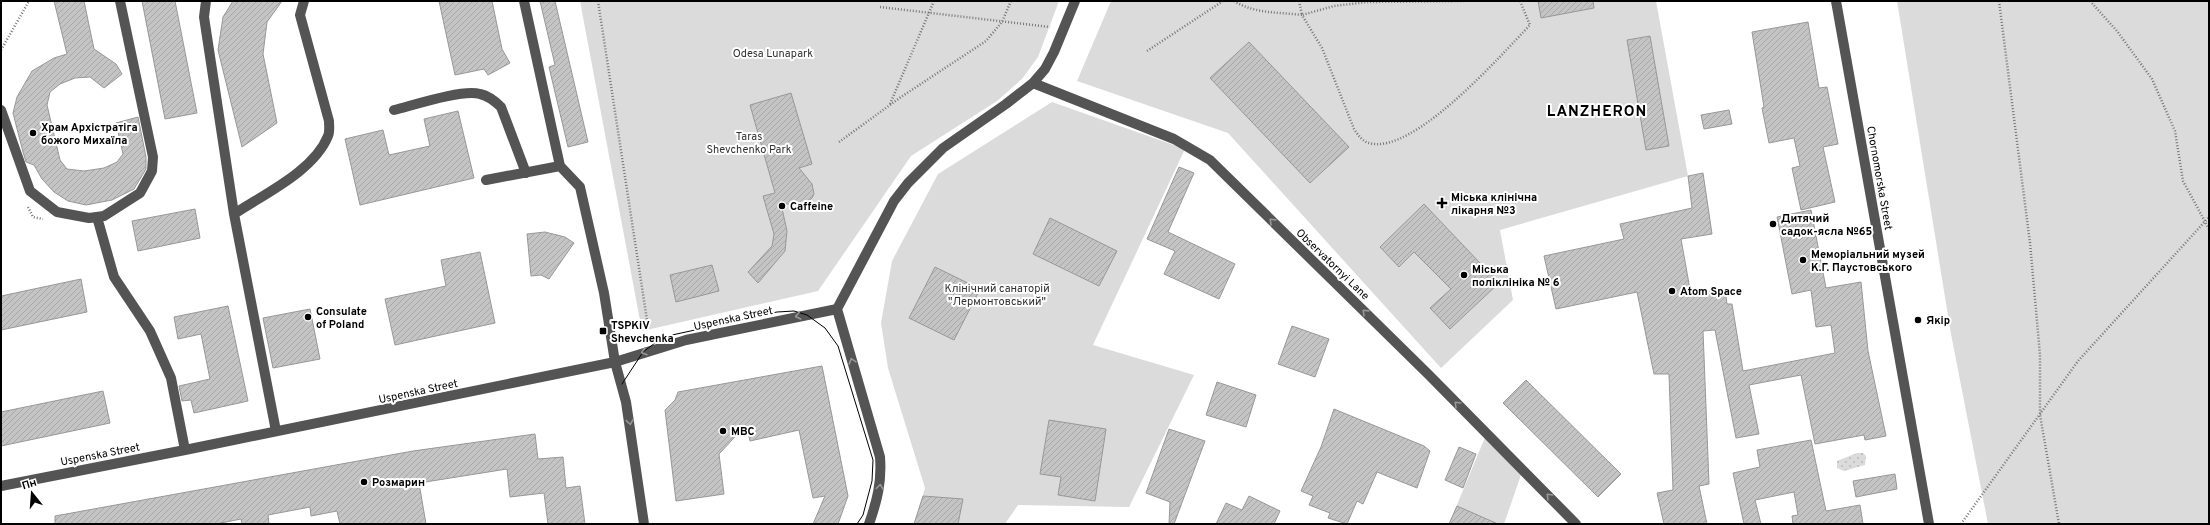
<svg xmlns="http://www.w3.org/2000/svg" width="2210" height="525" font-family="Overpass,sans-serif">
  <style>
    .grass { fill: url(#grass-dots) }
    .park { fill: #dbdbdb }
    .building { fill: url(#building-hatch); stroke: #989898 }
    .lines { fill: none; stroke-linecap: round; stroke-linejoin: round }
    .path { stroke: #767676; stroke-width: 2.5; stroke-dasharray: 1 2; stroke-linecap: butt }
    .minor { stroke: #545454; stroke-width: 10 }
    .tram { stroke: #000; stroke-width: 1 }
    .oneway { stroke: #989898 }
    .poi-dot { fill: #000; stroke: #fff; stroke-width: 1.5 }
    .labels { text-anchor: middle; stroke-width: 4; stroke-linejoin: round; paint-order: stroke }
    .park-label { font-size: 11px; fill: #323232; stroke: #fff }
    .poi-label { font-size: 11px; font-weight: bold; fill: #000; stroke: #fff; text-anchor: start }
    .street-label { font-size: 11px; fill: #000; stroke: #fff }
    .district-label { font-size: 15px; font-weight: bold; letter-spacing: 1px; fill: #000; stroke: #fff }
  </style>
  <defs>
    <pattern id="grass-dots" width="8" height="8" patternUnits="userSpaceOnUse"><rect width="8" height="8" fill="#dbdbdb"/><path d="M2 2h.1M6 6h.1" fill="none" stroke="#bababa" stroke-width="1.8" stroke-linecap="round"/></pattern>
    <pattern id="building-hatch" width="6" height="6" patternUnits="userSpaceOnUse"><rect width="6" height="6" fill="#c4c4c4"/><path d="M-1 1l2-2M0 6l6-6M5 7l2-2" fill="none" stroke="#a7a7a7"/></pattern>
  </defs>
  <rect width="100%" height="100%" fill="#fff"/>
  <path class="grass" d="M1857 453H1863L1866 456 1865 465 1844 471 1837 468V461Z"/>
  <path class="park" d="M580 1H1059L1038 57 1022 79 997 101 911 156 818 291 642 331Z
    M1111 1H1656L1688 176 1500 230 1513 300 1441 368 1228 133 1077 81Z
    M1897 1H2209V524H1988L1951 334Z
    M1052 102 1185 149 1093 345 1194 375 1129 507 1018 505 1005 524H914L925 488 888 368 881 323 892 261 938 174Z
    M1486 435 1522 472 1504 524H1449Z"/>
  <path class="building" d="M54 1H84L94 49 116 64 122 74 104 88 90 77 75 78 60 84 50 92 47 105 60 160 67 169 84 171 104 168 117 162 123 154 116 123 138 117 146 157V169L134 189 112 200 86 205 68 201 54 192 42 179 34 165 26 162 23 152 13 113 17 97 32 71 54 58 67 54Z
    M142 1H175L197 113 165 119Z
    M233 1H282L267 22 263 54 277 123 242 147 218 50 223 17Z
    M439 1H492L502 49 510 63 488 75 484 69 455 75Z
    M540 1H555L588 142 568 147 549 67 555 65Z
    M1538 1H1593L1594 8 1541 18Z
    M1808 22 1819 88 1827 87 1838 144 1823 147 1835 202 1801 210 1792 168 1800 166 1794 138 1769 143 1762 108 1764 107 1752 32Z
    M1650 36 1669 146 1646 150 1627 40Z
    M1249 42 1349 147 1310 183 1210 78Z
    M791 93 812 164 799 168 812 184 814 194 812 198 805 204H781L787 231 785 251 758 283 748 272 772 246 774 234 763 196 775 193 750 105Z
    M1729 110 1732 124 1704 129 1701 115Z
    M458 111 474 178 360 205 345 139 383 130 389 155 430 146 424 119Z
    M1179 167 1194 173 1168 232 1235 264 1219 299 1164 274 1175 251 1147 239Z
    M1703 173 1712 234 1681 239 1691 295 1725 289 1727 304H1732L1743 371 1835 353 1831 325 1816 327 1811 290 1792 294 1777 217 1811 210 1826 288 1861 282 1868 351 1886 436 1865 440 1864 435 1815 444 1801 375 1749 385 1759 434 1736 438 1715 330 1703 331 1709 484 1699 486 1707 524H1664L1657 493 1673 490 1669 374H1654L1637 292 1556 309 1544 256 1624 239 1620 224 1692 208 1688 176Z
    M1424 204 1499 283 1450 329 1430 308 1451 289 1414 252 1399 267 1380 247Z
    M195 209 200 238 138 251 132 221Z
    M1050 218 1117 251 1099 286 1033 254Z
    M545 232 565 237 574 243 549 279 541 275 531 276 527 234Z
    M480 252 495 323 395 345 385 299 446 286 441 260Z
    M712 265 719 291 676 302 670 275Z
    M935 267 980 289 954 340 909 318Z
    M81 279 87 312 1 330V296Z
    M228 306 248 401 194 413 191 400 182 401 179 386 210 379 201 334 178 339 174 317Z
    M310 309 320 359 273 368 263 318Z
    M1292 326 1329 339 1315 377 1278 364Z
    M822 366 848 496 838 524H813L825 496 813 498 799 430 750 441 746 425 719 454 724 494 676 501 665 410 675 400 678 392Z
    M1526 380 1621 474 1598 497 1503 403Z
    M1217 382 1256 395 1246 427 1206 415Z
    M103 391 110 423 1 446V412Z
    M1334 409 1424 446 1430 451 1417 488 1377 472 1363 504 1357 501 1347 524 1328 518 1330 513 1309 505 1313 496 1301 491 1321 447Z
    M1049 420 1106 429 1095 501 1058 495 1061 477 1040 474Z
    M1169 429 1205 441 1174 524H1169L1170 502 1146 493Z
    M535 434 538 459 563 457 566 488 580 486 585 524H548L544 493 510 497 507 469 419 483 426 524H340L337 511 311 516 310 507 268 515 269 524H242L241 519 216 524H55V516L413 451Z
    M1811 440 1826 511 1860 505 1863 524H1793L1792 516 1798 515 1794 492 1755 500 1761 524H1744L1733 473 1760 467 1757 450Z
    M1459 447 1476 454 1463 488 1445 480Z
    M1895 474 1897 489 1856 497 1853 481Z
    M923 496 963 499 958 524H914Z
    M1249 496 1280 511 1274 524H1216L1226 503 1242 510Z
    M1457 506 1498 524H1449Z"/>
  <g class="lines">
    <path class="path" d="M598 1 647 320 623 325
      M1234 1C1255 14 1278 12 1302 15L1322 48 1354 129C1358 135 1362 141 1369 143 1413 156 1501 55 1530 25L1520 1
      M1299 1 1302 15 1334 6 1367 2 1465 1
      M1999 1 2030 243 2040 355V415L2059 524
      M2090 1 2117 31 2152 79 2175 131 2183 181 2209 229
      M880 7 1050 27
      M1 50 29 1
      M1147 51 1223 1
      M890 104 934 1
      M839 142 901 97 986 41 1002 22 1011 1
      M28 207 33 217 43 219
      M1961 524 2078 361 2209 217"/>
    <path class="minor" d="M206 1 204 17 234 214 276 431
      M524 1 560 166 580 187 604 293 615 362 626 402 644 524
      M1836 1 1929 524
      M1033 83 1174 139 1210 160 1429 375 1576 524
      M1 110 30 191 57 212 89 218 104 216 140 193 152 171 153 157 120 1
      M394 110C414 105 462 89 480 94 489 96 495 101 501 107L526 173
      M486 180 560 166
      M234 214C264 194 314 171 328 136 330 132 329 126 329 121L300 15 304 1
      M97 217 114 277 150 331 171 378 185 450
      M1 486 185 450 615 362 686 340 837 309
      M869 524C877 501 882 482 880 457L837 309 894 201 908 183 943 148 1006 104 1033 83 1045 69 1054 52 1075 1"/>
    <path class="tram" d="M622 384 643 352 663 337 777 312 794 311 807 315 825 328 838 346 873 460 872 481 863 515 857 524"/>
  </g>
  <defs><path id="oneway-chevron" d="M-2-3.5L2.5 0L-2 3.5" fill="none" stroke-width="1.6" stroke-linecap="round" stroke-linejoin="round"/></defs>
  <g class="oneway">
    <use href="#oneway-chevron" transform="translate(1272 221) rotate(-136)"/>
    <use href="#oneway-chevron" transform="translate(1365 312) rotate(-136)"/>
    <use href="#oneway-chevron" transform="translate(798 316) rotate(169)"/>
    <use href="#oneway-chevron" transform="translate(644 352) rotate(163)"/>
    <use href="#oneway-chevron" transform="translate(852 361) rotate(-107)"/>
    <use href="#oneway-chevron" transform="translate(1457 404) rotate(-135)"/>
    <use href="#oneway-chevron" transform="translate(630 422) rotate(81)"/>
    <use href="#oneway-chevron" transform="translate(880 487) rotate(-82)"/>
    <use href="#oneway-chevron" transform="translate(1549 496) rotate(-135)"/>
  </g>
  <g class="poi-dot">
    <circle cx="33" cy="133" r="4"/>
    <path d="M1440 197h4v4h4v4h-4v4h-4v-4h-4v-4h4z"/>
    <circle cx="782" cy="206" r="4"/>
    <circle cx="1773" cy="224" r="4"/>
    <circle cx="1803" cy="260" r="4"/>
    <circle cx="1464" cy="275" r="4"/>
    <circle cx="1672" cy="291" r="4"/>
    <circle cx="308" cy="317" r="4"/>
    <circle cx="1918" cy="320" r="4"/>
    <rect x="599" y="327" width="8" height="8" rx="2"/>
    <circle cx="723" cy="431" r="4"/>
    <circle cx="364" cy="482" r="4"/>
  </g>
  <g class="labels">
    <g class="park-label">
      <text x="773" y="57">Odesa Lunapark</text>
      <text x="749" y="140">Taras<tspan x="749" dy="13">Shevchenko Park</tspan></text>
      <text x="997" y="292">Клінічний санаторій<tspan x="997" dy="13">"Лермонтовський"</tspan></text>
    </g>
    <g class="poi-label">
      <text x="41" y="131">Храм Архістратіга<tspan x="41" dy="13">божого Михаїла</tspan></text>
      <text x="1451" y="201">Міська клінічна<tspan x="1451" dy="13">лікарня №3</tspan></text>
      <text x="790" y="210">Caffeine</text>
      <text x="1781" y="222">Дитячий<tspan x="1781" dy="13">садок-ясла №65</tspan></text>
      <text x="1811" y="258">Меморіальний музей<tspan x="1811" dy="13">К.Г. Паустовського</tspan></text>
      <text x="1472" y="273">Міська<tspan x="1472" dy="13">поліклініка № 6</tspan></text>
      <text x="1680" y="295">Atom Space</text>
      <text x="316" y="315">Consulate<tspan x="316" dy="13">of Poland</tspan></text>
      <text x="1926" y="324">Якір</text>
      <text x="611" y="329">TSPKiV<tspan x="611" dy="13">Shevchenka</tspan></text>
      <text x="731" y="435">МВС</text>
      <text x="372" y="486">Розмарин</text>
    </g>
    <g class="street-label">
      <text transform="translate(1880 178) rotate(80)" y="4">Chornomorska Street</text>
      <text transform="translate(1333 264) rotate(44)" y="4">Observatornyi Lane</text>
      <text transform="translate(733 318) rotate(-12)" y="4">Uspenska Street</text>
      <text transform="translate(418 391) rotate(-12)" y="4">Uspenska Street</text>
      <text transform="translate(100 454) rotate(-11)" y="4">Uspenska Street</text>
    </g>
    <g class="district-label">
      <text x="1597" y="116">LANZHERON</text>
    </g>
  </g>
  <rect width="2210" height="525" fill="none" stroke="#000000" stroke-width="4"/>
  <g transform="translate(32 493) rotate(343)" stroke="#ffffff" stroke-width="3" paint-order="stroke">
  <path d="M0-3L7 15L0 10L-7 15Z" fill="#000000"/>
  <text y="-6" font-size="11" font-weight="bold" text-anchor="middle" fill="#000000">Пн</text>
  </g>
</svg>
